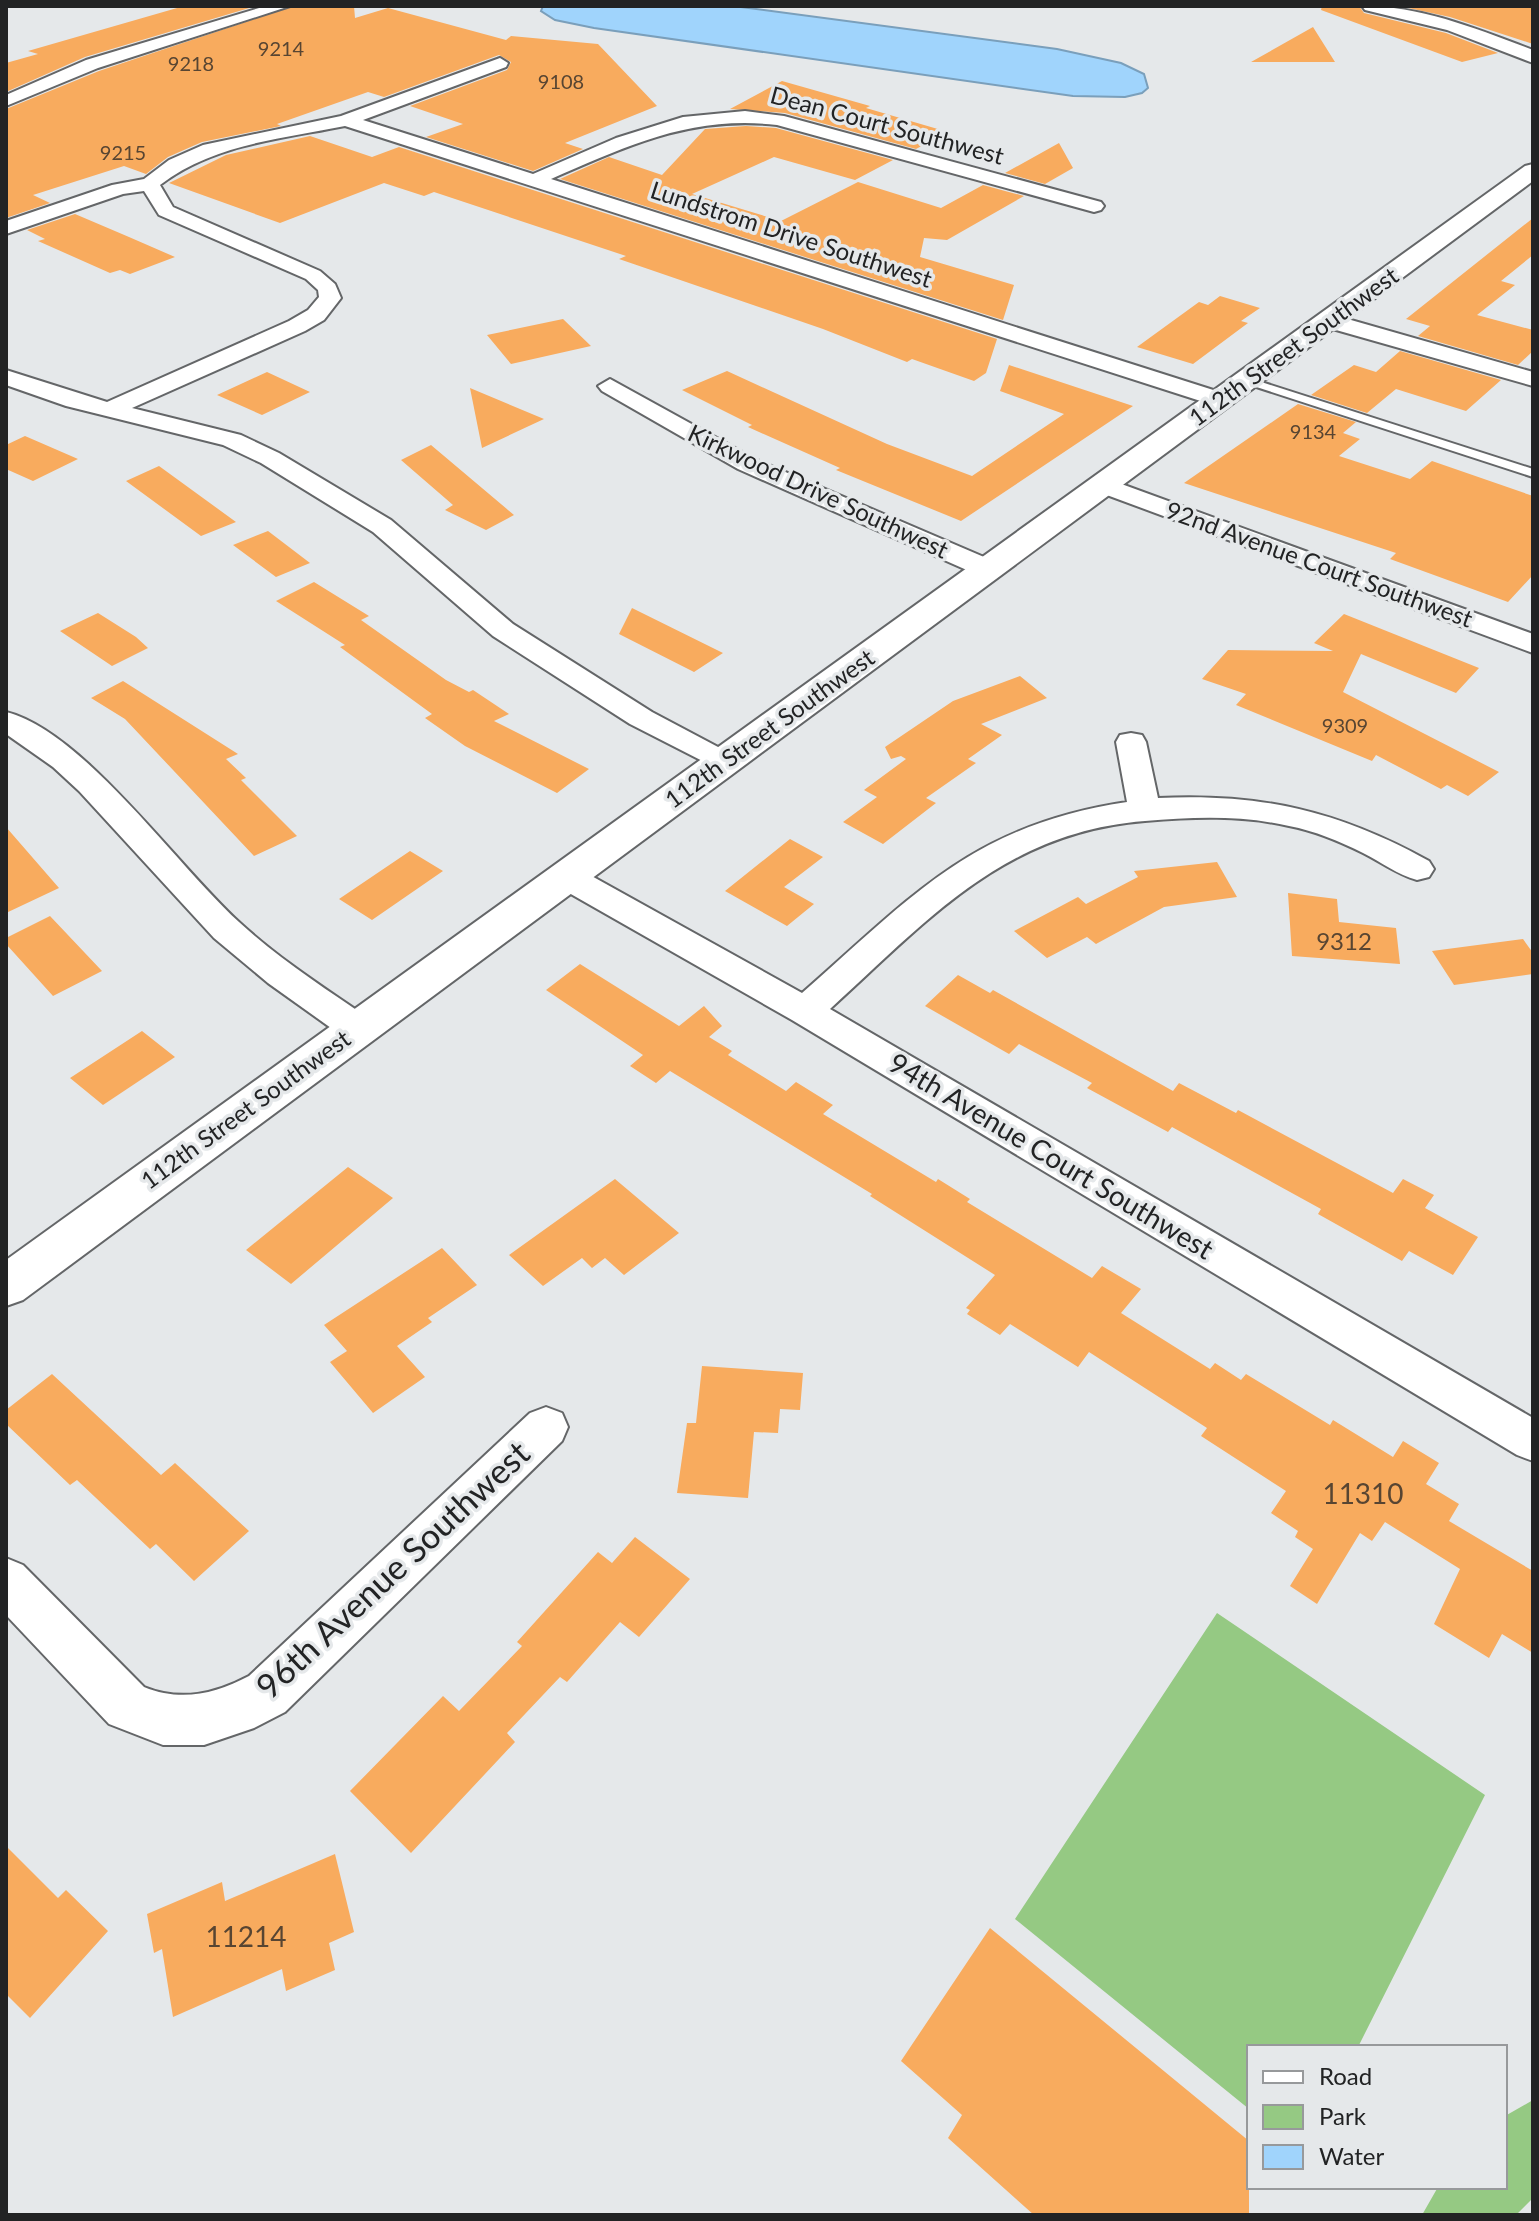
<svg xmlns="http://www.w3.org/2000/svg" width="1539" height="2221" font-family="Lato,sans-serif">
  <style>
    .green { fill: #95c983 }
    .water { fill: #a0d4fc; stroke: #7a9fbb; stroke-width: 2 }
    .building { fill: #f8ab5e }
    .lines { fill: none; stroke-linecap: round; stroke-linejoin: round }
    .service-casing { stroke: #646668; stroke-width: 4 }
    .minor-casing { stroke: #646668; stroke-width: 4 }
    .tertiary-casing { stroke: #646668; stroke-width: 4 }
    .service { fill: #fff; fill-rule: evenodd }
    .minor { fill: #fff; fill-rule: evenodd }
    .tertiary { fill: #fff; fill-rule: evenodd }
    .labels { text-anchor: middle; stroke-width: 7; stroke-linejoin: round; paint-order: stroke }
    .far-number-label { font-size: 20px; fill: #584532 }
    .far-street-label { font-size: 24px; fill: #222324; stroke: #e5e8ea }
    .number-label { font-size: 24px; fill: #584532 }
    .street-label { font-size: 28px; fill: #222324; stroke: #e5e8ea }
    .near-number-label { font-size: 28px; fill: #584532 }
    .near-street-label { font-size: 34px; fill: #222324; stroke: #e5e8ea }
  </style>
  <rect width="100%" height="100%" fill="#e5e8ea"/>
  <path class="green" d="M1217 1613 1485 1795 1358 2047H1249V2109L1015 1919Z
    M1533 2100V2198L1516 2215H1422L1438 2187H1505V2116Z"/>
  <path class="water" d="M543 6H733L1057 49 1121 63 1144 74 1148 88 1142 93 1125 97 1073 96 594 28 555 20 541 11Z"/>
  <path class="building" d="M184 6H256L85 57 6 92V63L38 54 28 51Z
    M293 6H354L355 18 388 8 506 40 511 36 598 44 657 106 565 143 583 149 533 171 426 137 463 124 410 106 507 70 511 62 499 55 384 97 368 92 277 124 281 126 202 142 168 157 146 174 124 166 33 195 50 203 6 218V109L99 71Z
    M1322 6H1359L1364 13 1446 33 1498 53 1462 62 1321 10Z
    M1399 6H1533V44L1450 17Z
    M1313 27 1335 62H1251Z
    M782 81 870 106 866 108 948 132 916 149 785 113 730 109Z
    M746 126 776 128 893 160 855 180 774 157 692 194 781 221 858 182 941 208 983 185 1024 196 947 240 924 238 920 257 1014 285 1003 320 560 179 609 157 662 175 705 129Z
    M310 136 372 157 399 147 997 339 986 373 974 381 912 359 907 362 823 329 619 259 626 256 434 192 424 196 384 183 280 223 169 183 226 155Z
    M1059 143 1073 168 1045 184 1005 173Z
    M75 214 129 237 175 257 130 274 120 270 110 273 38 241 45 239 27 230Z
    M1533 218V255L1501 281 1515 285 1477 315 1533 330V351L1518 365 1418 336 1430 326 1406 319Z
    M1220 296 1260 308 1241 321 1248 323 1193 364 1137 347 1199 302 1208 305Z
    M563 319 591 346 511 364 487 335Z
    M1400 351 1501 380 1466 411 1396 389 1367 413 1311 395 1354 365 1376 372Z
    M1009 365 1133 406 961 521 836 470 840 468 748 427 752 425 682 390 727 371 887 444 972 476 1064 414 1000 391Z
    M267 372 310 392 262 415 217 395Z
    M470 388 544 419 482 448Z
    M1298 404 1356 422 1343 433 1360 439 1339 456 1410 479 1432 461 1533 496V575L1508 602 1390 559 1396 553 1184 483Z
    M25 436 78 459 33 481 6 469V445Z
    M431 445 514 515 486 530 445 510 453 505 401 460Z
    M159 466 236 522 201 536 126 481Z
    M268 531 310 563 276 577 233 545Z
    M314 582 369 616 361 620 446 680 469 692 473 690 509 714 494 721 589 769 557 793 465 746 425 718 432 714 340 647 345 645 276 601Z
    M632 608 723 653 694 672 619 634Z
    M98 613 136 637 148 648 112 666 60 631Z
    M1344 614 1479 668 1456 693 1361 654 1343 692 1499 772 1468 796 1447 785 1441 789 1376 755 1372 761 1236 705 1246 694 1202 679 1228 650 1333 651 1314 643Z
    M1020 676 1047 698 981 724 1002 735 968 759 976 763 926 798 936 803 883 844 843 822 877 797 864 790 906 759 901 756 891 759 885 747 953 701Z
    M123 681 238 754 226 759 246 778 241 780 297 836 254 856 125 719 91 698Z
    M6 827 59 888 6 913Z
    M790 839 823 857 784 887 814 904 787 926 725 891Z
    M410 851 443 871 372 920 339 899Z
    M1217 862 1237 897 1164 907 1096 944 1087 937 1047 958 1014 931 1078 897 1086 904 1138 877 1134 871Z
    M1288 893 1337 899 1339 922 1396 928 1400 964 1292 956Z
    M50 916 102 971 53 996 6 944V938Z
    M1523 939 1533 953V974L1454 985 1432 951Z
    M580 964 679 1026 704 1006 722 1026 709 1037 732 1051 728 1055 786 1091 796 1082 833 1105 823 1114 936 1182 938 1179 970 1199 967 1202 1092 1278 1102 1266 1141 1289 1121 1313 1210 1369 1215 1363 1241 1380 1246 1374 1330 1425 1333 1420 1393 1457 1403 1441 1439 1463 1426 1484 1459 1504 1449 1521 1533 1571V1653L1502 1634 1489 1658 1434 1624 1460 1569 1385 1522 1372 1541 1360 1533 1317 1604 1290 1586 1313 1549 1295 1537 1298 1531 1271 1513 1286 1491 1201 1436 1207 1428 1089 1352 1078 1367 1010 1324 1000 1335 967 1314 970 1310 966 1308 995 1275 870 1196 872 1194 670 1071 656 1083 630 1066 643 1055 546 990Z
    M958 975 990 993 993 990 1173 1091 1179 1083 1236 1113 1238 1110 1393 1193 1403 1179 1434 1195 1425 1208 1478 1237 1453 1275 1409 1251 1402 1261 1318 1214 1321 1209 1172 1127 1168 1132 1087 1088 1092 1083 1019 1044 1009 1054 925 1006Z
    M142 1031 175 1057 103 1105 70 1078Z
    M348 1167 393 1198 291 1284 246 1250Z
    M615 1179 679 1233 624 1275 605 1258 592 1268 582 1258 543 1286 509 1255Z
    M442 1248 477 1285 428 1318 432 1322 397 1346 425 1377 373 1413 330 1362 347 1351 324 1325Z
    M702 1366 803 1373 800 1410 780 1409 778 1433 754 1432 748 1498 677 1493 687 1423H696Z
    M52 1374 161 1475 175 1463 249 1531 194 1581 156 1544 150 1549 77 1480 70 1485 6 1424V1410Z
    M635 1537 690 1579 639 1637 620 1622 567 1682 560 1677 507 1733 515 1742 411 1853 350 1791 443 1696 459 1711 522 1646 517 1642 598 1552 612 1563Z
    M6 1846 58 1898 66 1890 108 1931 30 2018 6 1994Z
    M335 1854 354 1932 329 1943 335 1970 286 1991 282 1969 173 2017 162 1949 154 1953 147 1914 222 1882 225 1901Z
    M990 1928 1249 2141V2215H1034L948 2138 962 2115 901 2061Z"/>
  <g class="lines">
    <defs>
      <path id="service" d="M1244 379H1252L1533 469V477L1244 383Z"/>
      <path id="minor" d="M266 6H290L98 68 6 106V95L86 60Z
        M500 58 508 63 506 67 363 120 533 174 616 138 683 117 745 111 784 116 1101 202 1104 206 1101 210 1094 212 777 125C691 115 628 146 551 179L1229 395 1233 400 1221 407 1213 405 345 126C281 139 213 144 160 185L173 207 320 271 335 284 341 298 324 320 305 331 132 408 241 435 279 453 391 520 513 624 652 712 735 756 739 763 735 770 724 772 630 724 493 636 373 532 261 463 223 445 66 406 6 385V370L107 402 289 321 308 310 319 297 318 290 306 279 159 215 144 191 123 194 6 234V221L112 185 144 179 169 160 203 145 341 116Z
        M1330 314 1533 372V386L1322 326 1319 321Z
        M610 379 755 459 998 563 1001 569 998 575H978L738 469 602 391 598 386Z
        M1105 478 1533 634V653L1096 491 1092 486Z
        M6 712C83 731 178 867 239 922 279 959 326 989 371 1020L376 1029 371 1038 358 1042 345 1038 268 983 214 938 79 791 53 767 6 734Z
        M1131 733 1142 735 1146 742 1158 798C1261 793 1339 811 1429 861L1434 869 1429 877 1417 880C1398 875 1381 862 1363 853 1339 841 1315 831 1289 826 1241 815 1193 817 1145 821 1004 832 928 920 830 1009L1533 1418V1461L1517 1455 792 1020 555 885 550 877 555 869 567 866 579 869 802 993C913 896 972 825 1127 802L1116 742 1120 735Z
        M546 1407 562 1413 568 1427 562 1441 285 1712 254 1728 204 1745H163L109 1724 6 1615V1558L23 1565 144 1687C181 1702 215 1694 249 1676L530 1413Z"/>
      <path id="tertiary" d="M1362 6C1422 6 1477 29 1533 50V63L1447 30 1365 10Z
        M1533 164V181L23 1300 6 1306V1260L1525 166Z"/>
    </defs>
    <use href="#service" class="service-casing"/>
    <use href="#minor" class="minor-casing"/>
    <use href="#tertiary" class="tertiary-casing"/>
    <use href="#service" class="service"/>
    <use href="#minor" class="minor"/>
    <use href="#tertiary" class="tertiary"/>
  </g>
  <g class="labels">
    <g class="far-number-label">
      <text x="281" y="56">9214</text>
      <text x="191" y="71">9218</text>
      <text x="561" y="89">9108</text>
      <text x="123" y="160">9215</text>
      <text x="1313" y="439">9134</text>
      <text x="1345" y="733">9309</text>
    </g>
    <g class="far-street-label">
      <text transform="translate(887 126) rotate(15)" y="8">Dean Court Southwest</text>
      <text transform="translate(791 235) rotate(18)" y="8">Lundstrom Drive Southwest</text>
      <text transform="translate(1294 347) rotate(-36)" y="8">112th Street Southwest</text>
      <text transform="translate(818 492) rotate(25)" y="8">Kirkwood Drive Southwest</text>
      <text transform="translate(1319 565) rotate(20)" y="8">92nd Avenue Court Southwest</text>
      <text transform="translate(770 729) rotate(-36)" y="8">112th Street Southwest</text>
      <text transform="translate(246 1110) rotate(-36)" y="8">112th Street Southwest</text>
    </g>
    <g class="number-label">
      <text x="1344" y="950">9312</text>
    </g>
    <g class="street-label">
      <text transform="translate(1051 1156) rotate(31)" y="10">94th Avenue Court Southwest</text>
    </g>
    <g class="near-number-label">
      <text x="1363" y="1504">11310</text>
      <text x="246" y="1947">11214</text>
    </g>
    <g class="near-street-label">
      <text transform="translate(393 1570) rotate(-43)" y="12">96th Avenue Southwest</text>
    </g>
  </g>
  <rect width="1539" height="2221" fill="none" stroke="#222324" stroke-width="16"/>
  <rect x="1247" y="2045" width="260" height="144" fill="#e5e8ea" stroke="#97999b" stroke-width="2"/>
  <rect x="1263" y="2071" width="40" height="12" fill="#ffffff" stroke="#97999b" stroke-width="2"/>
  <text x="1319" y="2085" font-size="24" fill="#222324">Road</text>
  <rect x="1263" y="2105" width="40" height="24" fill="#95c983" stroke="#97999b" stroke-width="2"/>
  <text x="1319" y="2125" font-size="24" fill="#222324">Park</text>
  <rect x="1263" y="2145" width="40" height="24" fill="#a0d4fc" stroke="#97999b" stroke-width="2"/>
  <text x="1319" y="2165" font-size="24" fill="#222324">Water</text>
</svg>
